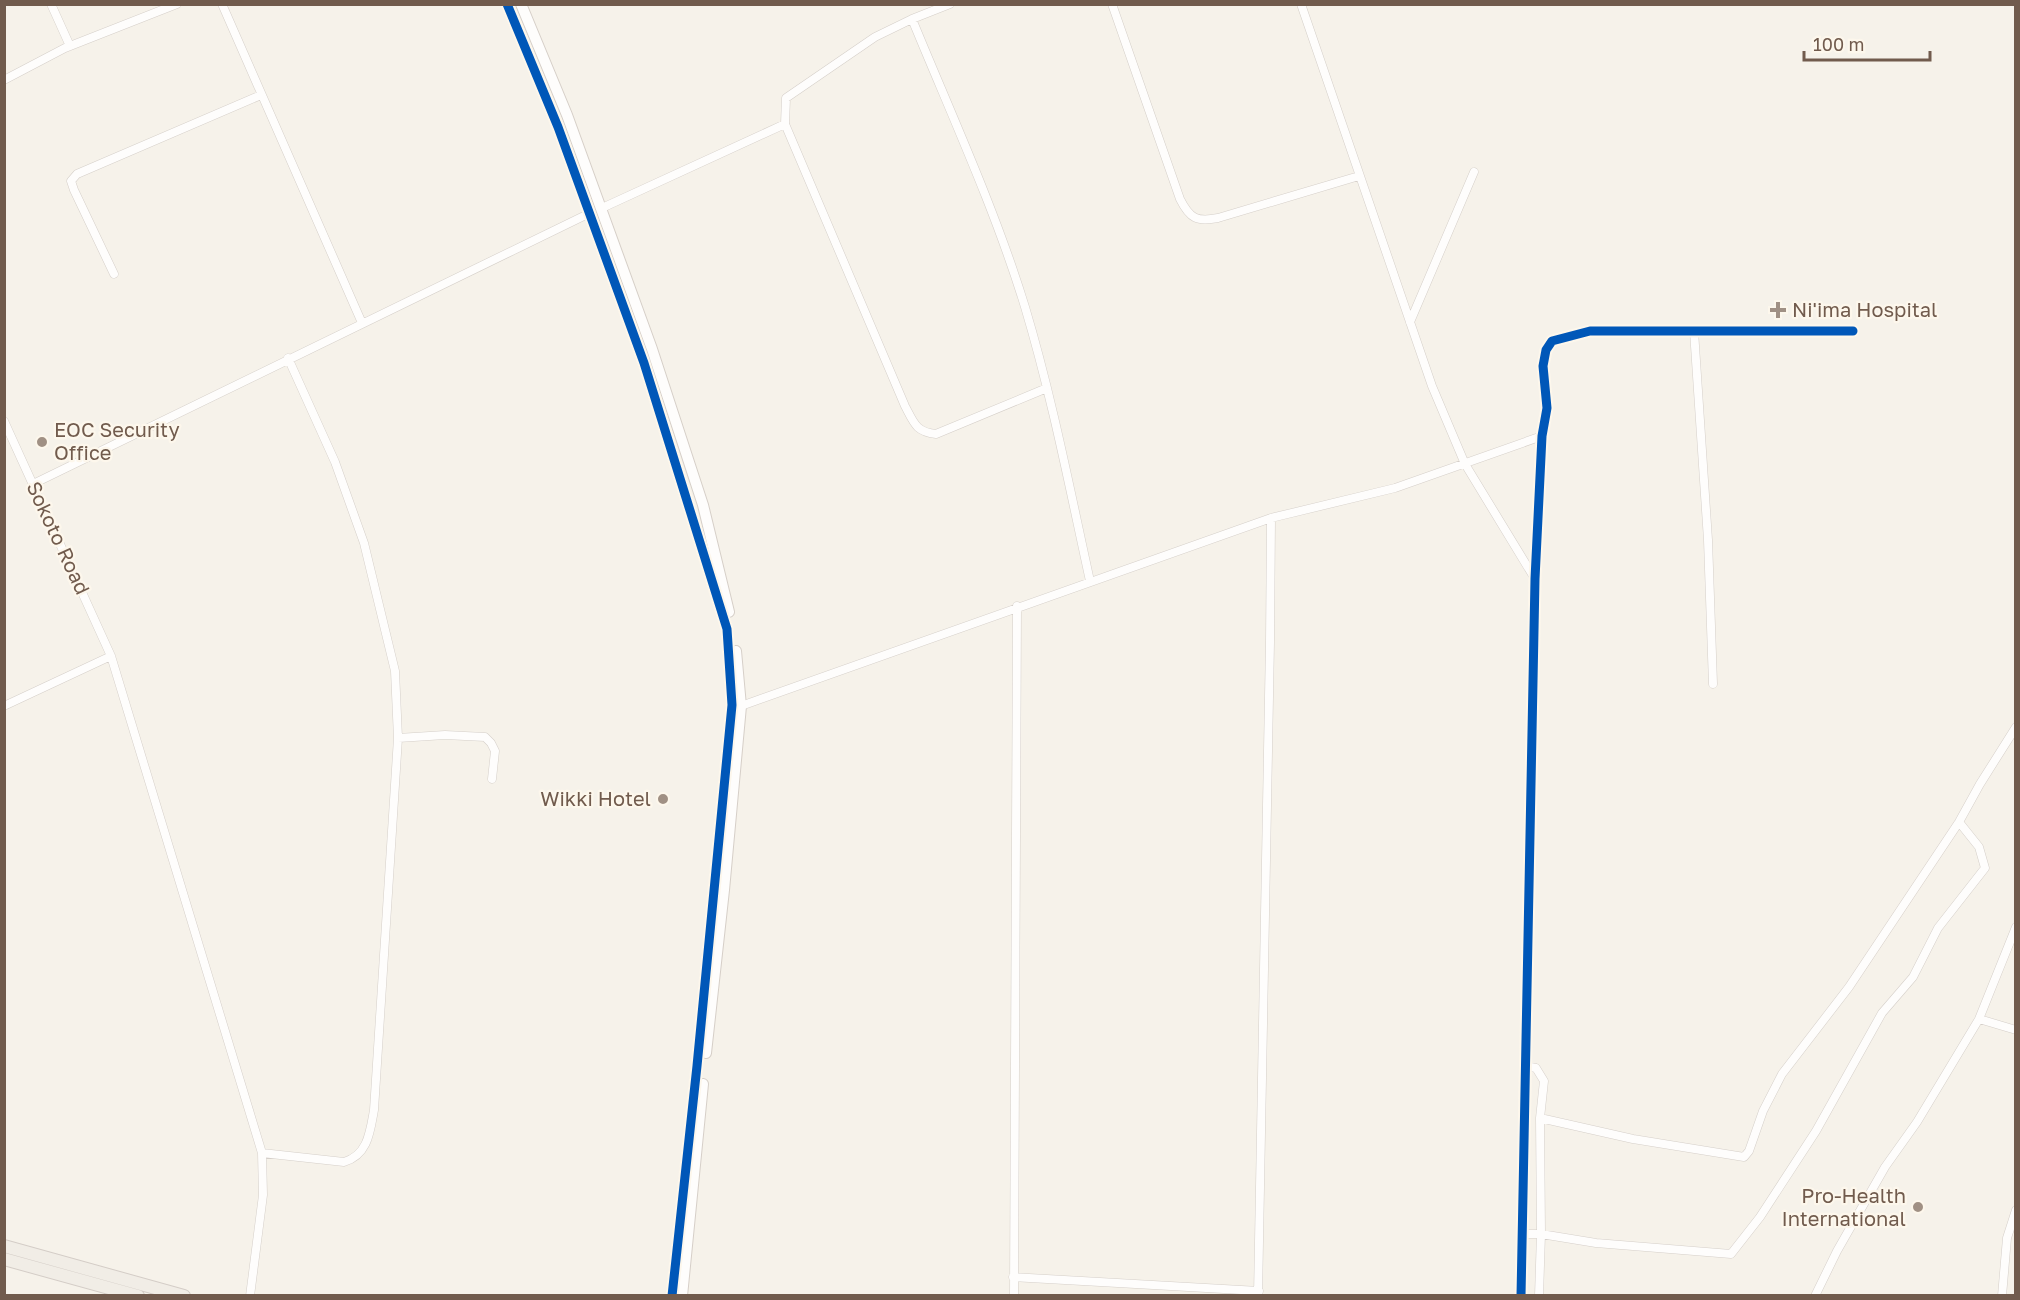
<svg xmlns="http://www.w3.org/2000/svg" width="2020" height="1300" font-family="'Golos Text',sans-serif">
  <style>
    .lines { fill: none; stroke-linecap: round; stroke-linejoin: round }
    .street-casing { stroke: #d5cfc9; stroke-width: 9 }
    .secondary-casing { stroke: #d6cfc8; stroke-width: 12 }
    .primary-casing { stroke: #d4cdc7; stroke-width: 14 }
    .street { stroke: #fefdfc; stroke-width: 8 }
    .secondary { stroke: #fefdfc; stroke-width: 10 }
    .primary { stroke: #f1ede6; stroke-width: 12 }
    .cycleway-casing { stroke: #fdf7ec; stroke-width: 13 }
    .cycleway { stroke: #0057b8; stroke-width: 9 }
    .poi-dot { fill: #a09084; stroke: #fdf7ec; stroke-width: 2 }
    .labels { text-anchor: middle; stroke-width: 4.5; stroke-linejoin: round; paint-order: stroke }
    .poi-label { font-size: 20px; fill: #715b4d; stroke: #fdf7ec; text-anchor: start }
    .street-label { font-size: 20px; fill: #715b4d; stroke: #fdf7ec }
  </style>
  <rect width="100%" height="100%" fill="#f6f2ea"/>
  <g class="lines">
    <defs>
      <path id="street" d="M51 4 70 46
        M222 4 362 323
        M950 4 912 19 875 37 786 98 785 124 905 406C914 423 916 432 936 434L1047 388
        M1112 4 1180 199C1190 219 1197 222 1218 218L1359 176
        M1301 4 1432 386 1465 464 1535 579
        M912 19C951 114 995 209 1025 307 1052 397 1070 490 1090 581
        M4 80 65 48 177 4
        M602 208 785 124
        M114 274 74 190 71 181 77 174 261 95
        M1410 322 1474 172
        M1694 331 1708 540 1713 684
        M4 421 111 656 262 1153 263 1195 250 1296
        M33 484 590 213
        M736 705 741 706 1271 518 1395 488 1542 436
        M4 706 111 656
        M398 738 445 735 485 737 491 743 495 751 492 779
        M1979 1019 2016 1030
        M1525 1066 1536 1068 1544 1081 1540 1118 1633 1139 1744 1157 1749 1151 1763 1111 1782 1074 1849 987 1959 822 1980 784 2016 727
        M262 1153 344 1162C368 1155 370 1132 374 1110L398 738 395 671 364 543 335 462 288 358
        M1522 1234H1541L1596 1243 1731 1254 1760 1217 1816 1131 1882 1013 1913 977 1938 928 1985 868 1979 847 1959 822
        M1013 1277 1259 1291
        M1014 1296 1017 606
        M1258 1296 1270 642 1271 518
        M1521 1296 1535 579 1542 436 1547 408 1543 366 1546 350 1552 341 1590 331H1853
        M1539 1296 1541 1234 1540 1118
        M1815 1296 1837 1251 1885 1167 1917 1122 1979 1019 2016 927
        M2002 1296 2007 1238 2016 1210"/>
      <path id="secondary" d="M507 4 558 127 644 363 727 629 732 705 697 1066 672 1296
        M521 4 567 115 652 349 703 505 729 612
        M706 1053 724 890 741 706 736 651
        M682 1296 703 1084"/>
      <path id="primary" d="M4 1246 184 1296
        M4 1259 138 1296"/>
    </defs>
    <use href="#street" class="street-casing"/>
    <use href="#secondary" class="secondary-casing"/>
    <use href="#primary" class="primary-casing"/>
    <use href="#street" class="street"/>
    <use href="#secondary" class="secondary"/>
    <use href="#primary" class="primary"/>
    <defs>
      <path id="cycleway" d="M507 4 558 127 644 363 727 629 732 705 697 1066 672 1296
        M1521 1296 1535 579 1542 436 1547 408 1543 366 1546 350 1552 341 1590 331H1853"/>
    </defs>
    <use href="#cycleway" class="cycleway-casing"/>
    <use href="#cycleway" class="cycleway"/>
  </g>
  <g class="poi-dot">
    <path d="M1775 301h6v6h6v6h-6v6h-6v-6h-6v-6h6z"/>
    <circle cx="42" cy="442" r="6"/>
    <circle cx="663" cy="799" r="6"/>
    <circle cx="1918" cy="1207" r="6"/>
  </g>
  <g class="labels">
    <g class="poi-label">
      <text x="1792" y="317">Ni'ima Hospital</text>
      <text x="54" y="437">EOC Security<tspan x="54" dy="23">Office</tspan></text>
      <text x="651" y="806" text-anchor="end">Wikki Hotel</text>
      <text x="1906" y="1203" text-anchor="end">Pro-Health<tspan x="1906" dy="23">International</tspan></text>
    </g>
    <g class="street-label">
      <text transform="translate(58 538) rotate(65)" y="7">Sokoto Road</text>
    </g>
  </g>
  <rect width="2020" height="1300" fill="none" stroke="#715b4d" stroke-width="12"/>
  <path d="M1804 51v9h126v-9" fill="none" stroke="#715b4d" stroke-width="3"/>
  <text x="1813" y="51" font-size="18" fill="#715b4d" stroke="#fdf7ec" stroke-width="4.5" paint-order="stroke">100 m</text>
</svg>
